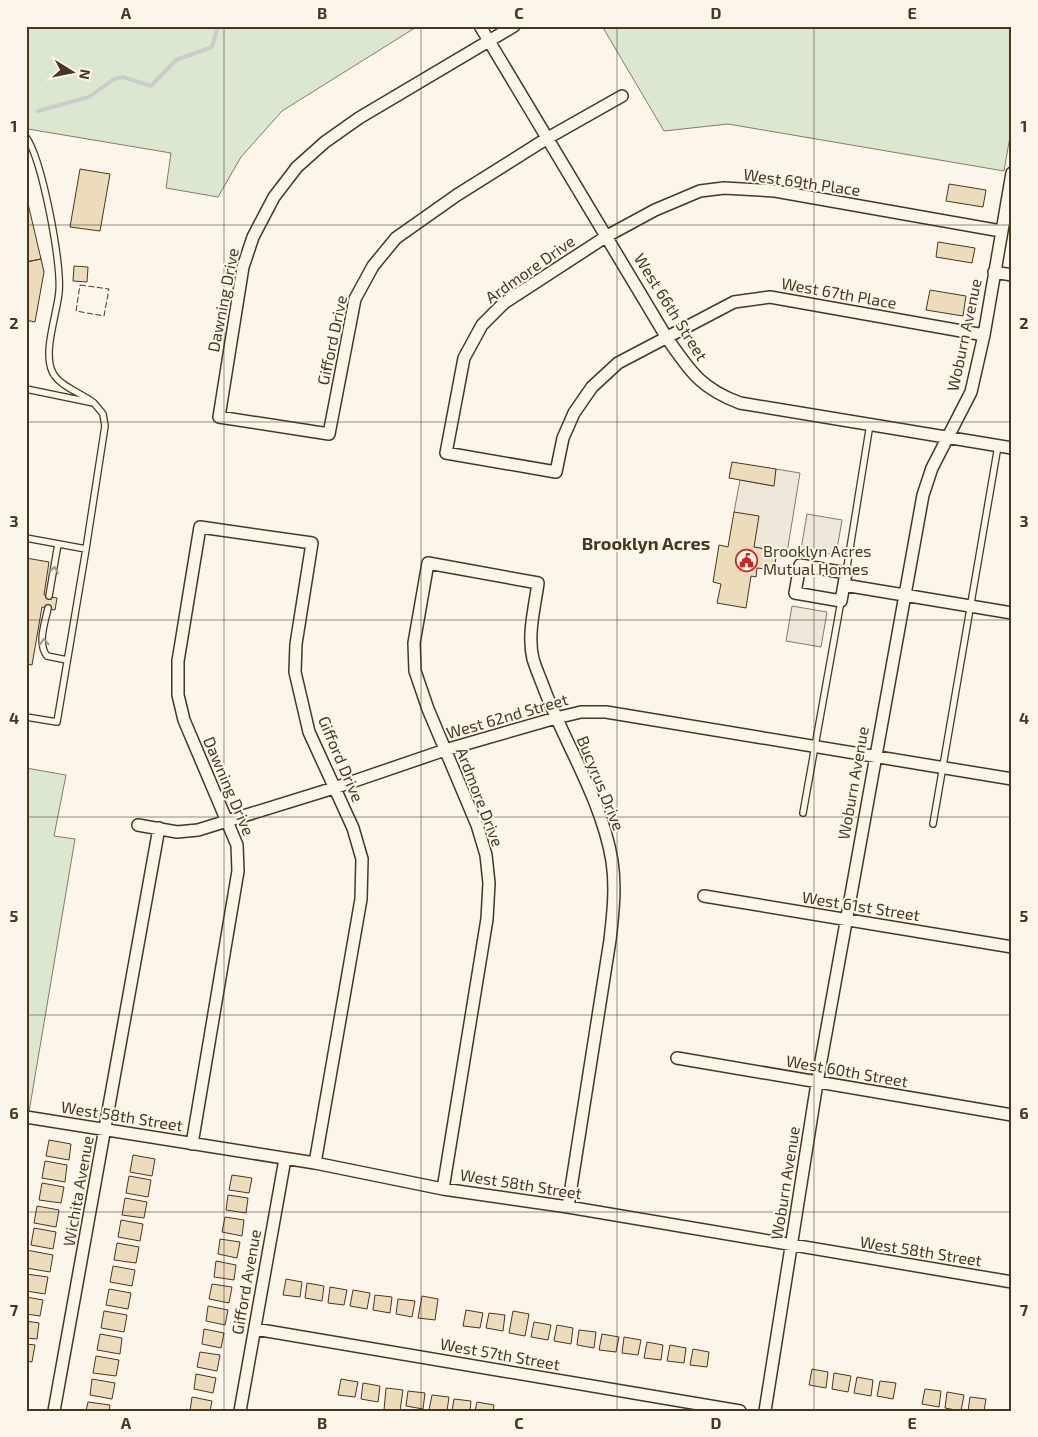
<svg xmlns="http://www.w3.org/2000/svg" width="1038" height="1437" font-family="'Exo 2',sans-serif">
  <style>
    .green { fill: #dce7d0; stroke: #887966 }
    .parking { fill: #ede7d9; stroke: #887966 }
    .lines { fill: none; stroke-linecap: round; stroke-linejoin: round }
    .stream { stroke: #c9cecd; stroke-width: 4 }
    .building { fill: #ecdcbc; stroke: #4a3520 }
    .lane-casing { stroke: #4a3520; stroke-width: 8 }
    .street-casing { stroke: #4a3520; stroke-width: 14 }
    .lane { stroke: #fbf6e9; stroke-width: 5.5 }
    .street { stroke: #fbf6e9; stroke-width: 11 }
    .fence { stroke: #4a3520; stroke-width: 1; stroke-dasharray: 6 2.5; stroke-linecap: butt }
    .oneway { stroke: #a29684 }
    .grid { fill: none; stroke: #4a3520; stroke-width: 1; stroke-opacity: 0.55 }
    .labels { text-anchor: middle; stroke-width: 4; stroke-linejoin: round; paint-order: stroke }
    .street-label { font-size: 16px; fill: #4a3520; stroke: #fbf6e9 }
    .poi-label { font-size: 16px; fill: #4a3520; stroke: #fbf6e9; text-anchor: start }
    .neighbourhood-label { font-size: 18px; font-weight: bold; fill: #4a3520; stroke: #fbf6e9 }
    .neatline { fill: none; stroke: #4a3520; stroke-width: 2 }
    .grid-label { font-size: 16px; text-anchor: middle; font-weight: bold; fill: #4a3520 }
  </style>
  <rect width="100%" height="100%" fill="#fbf6e9"/>
  <path class="green" d="M26 26H418L282 111 241 157 218 197 166 188 171 153 28 129 26 123Z
    M602 26H1012V125L1004 171 728 124 664 131Z
    M26 768 66 775 54 836 75 839 29 1112 26 1111Z"/>
  <path class="parking" d="M776 469 800 473 787 553 754 547 734 512 740 480 773 486Z
    M807 514 842 520 836 555 801 549Z
    M792 606 827 612 821 647 786 641Z"/>
  <g class="lines">
    <path class="stream" d="M38 111 89 97 114 79 123 77 151 86 176 60 212 47 218 26"/>
  </g>
  <path class="building" d="M80 169 110 174 100 231 70 227Z
    M949 184 986 190 983 207 946 201Z
    M26 195 41 259 26 262Z
    M938 242 975 248 972 263 936 257Z
    M41 259 44 272 35 322 26 320V262Z
    M74 266 88 267 87 282 73 281Z
    M930 290 966 296 963 316 926 310Z
    M732 462 776 469 774 486 729 478Z
    M734 512 759 516 754 547 777 551 774 570 757 568 756 577 751 576 746 608 717 603 721 584 713 582 719 545 728 547Z
    M26 558 49 562 44 595 57 598 55 610 42 607 32 665 26 664Z
    M49 1140 71 1144 69 1160 46 1156Z
    M133 1155 155 1159 152 1176 130 1172Z
    M45 1161 67 1165 65 1182 42 1178Z
    M232 1175 252 1178 249 1193 229 1190Z
    M129 1176 151 1180 148 1197 126 1193Z
    M42 1183 64 1187 61 1203 39 1200Z
    M228 1195 248 1198 246 1213 226 1210Z
    M125 1198 147 1202 144 1218 122 1215Z
    M37 1206 59 1210 56 1227 34 1223Z
    M225 1217 244 1220 242 1236 222 1232Z
    M121 1220 143 1224 140 1241 118 1237Z
    M34 1228 56 1232 53 1249 31 1245Z
    M220 1239 240 1242 237 1258 218 1254Z
    M117 1243 139 1247 136 1263 114 1260Z
    M26 1250 53 1255 50 1272 26 1268Z
    M216 1261 236 1265 234 1280 214 1277Z
    M113 1266 135 1270 132 1286 110 1282Z
    M26 1274 48 1277 45 1294 26 1291Z
    M286 1279 302 1282 300 1297 283 1295Z
    M307 1283 324 1286 322 1301 305 1298Z
    M212 1284 232 1287 229 1303 209 1299Z
    M330 1287 347 1290 344 1305 328 1303Z
    M109 1289 131 1293 128 1309 106 1305Z
    M353 1290 370 1293 367 1309 350 1306Z
    M375 1295 392 1297 390 1313 373 1310Z
    M422 1296 438 1299 435 1320 418 1318Z
    M26 1297 43 1300 40 1316 26 1314Z
    M398 1299 415 1301 412 1317 396 1314Z
    M208 1306 228 1310 225 1325 206 1321Z
    M466 1310 483 1313 480 1328 463 1326Z
    M104 1311 127 1315 124 1332 101 1328Z
    M513 1311 529 1314 525 1336 509 1333Z
    M489 1313 505 1315 503 1331 486 1328Z
    M26 1321 39 1323 37 1339 26 1338Z
    M534 1322 551 1325 548 1340 531 1337Z
    M557 1325 573 1328 571 1344 554 1341Z
    M204 1329 224 1333 221 1348 202 1344Z
    M579 1330 596 1332 594 1348 577 1345Z
    M100 1334 122 1338 120 1354 97 1350Z
    M602 1334 619 1337 616 1352 599 1350Z
    M624 1337 641 1340 638 1355 622 1353Z
    M647 1342 663 1345 661 1360 644 1358Z
    M26 1344 35 1345 32 1362 26 1361Z
    M670 1345 686 1348 684 1363 667 1361Z
    M693 1349 709 1352 707 1367 690 1365Z
    M200 1352 220 1355 217 1371 197 1367Z
    M96 1356 119 1360 116 1376 93 1373Z
    M812 1369 828 1372 826 1388 809 1385Z
    M834 1373 851 1376 848 1392 832 1389Z
    M196 1374 216 1378 213 1393 194 1389Z
    M857 1377 873 1380 871 1396 854 1393Z
    M92 1379 115 1383 112 1399 90 1395Z
    M341 1379 358 1382 355 1397 338 1395Z
    M880 1381 896 1383 893 1399 877 1396Z
    M363 1383 380 1386 378 1402 361 1399Z
    M386 1388 403 1390 400 1411 384 1410Z
    M925 1389 941 1391 939 1407 922 1404Z
    M408 1391 425 1393 423 1409 406 1406Z
    M947 1392 964 1395 961 1411 945 1408Z
    M432 1395 449 1397 447 1411 429 1410Z
    M192 1397 212 1401 210 1411H190Z
    M970 1397 986 1399 984 1411H968Z
    M454 1399 471 1401 470 1411H452Z
    M88 1402 110 1405 109 1411H86Z
    M477 1402 494 1405 493 1411H475Z"/>
  <g class="lines">
    <defs>
      <path id="lane" d="M26 137C42 159 62 264 59 292 57 314 43 351 52 371 58 386 82 393 94 403L26 389
        M26 538 86 549 105 426 103 414 94 403
        M846 573 870 424
        M49 596 58 544
        M48 608C45 623 37 643 47 656L67 660
        M26 717 57 722 86 549
        M803 813 841 601
        M933 824 998 446"/>
      <path id="street" d="M480 26 667 338C690 371 700 388 740 403L1012 448
        M514 26 359 118 325 142 297 167 274 197 253 237 243 267 219 417 329 434 355 299 373 266 396 238 457 195 546 139 622 96
        M994 272 1012 275
        M984 335 770 297 734 302 618 363 592 387 574 413 563 438 556 472 446 453 464 358 482 325 504 303 607 236 655 210 700 191 724 188 775 191 1001 231
        M800 565 846 573 841 601 795 593Z
        M844 585 1012 613
        M138 825 177 832 198 830 334 788 445 750 556 718 581 712H606L1012 779
        M704 896 1012 947
        M677 1058 1012 1115
        M26 1117 315 1163 443 1189 568 1207 1012 1282
        M192 1144 238 871 237 845 184 720 178 695V661L200 527 312 543 296 644 295 672 309 732 353 828 362 859 361 899 315 1163
        M443 1189 487 919 489 883 486 855 477 825 428 709 415 671 414 643 428 563 538 583C535 606 527 635 533 659 536 669 541 680 545 691 567 747 602 801 612 861 616 887 613 914 610 940L568 1207
        M255 1329 740 1411
        M54 1411 159 828
        M240 1411 285 1159
        M765 1411 817 1083 923 495 932 468 971 392 984 335 1012 173"/>
    </defs>
    <use href="#lane" class="lane-casing"/>
    <use href="#street" class="street-casing"/>
    <use href="#lane" class="lane"/>
    <use href="#street" class="street"/>
    <path class="fence" d="M80 285 109 289 104 316 76 311Z"/>
  </g>
  <defs><path id="oneway-chevron" d="M-2-3.5L2.5 0L-2 3.5" fill="none" stroke-width="1.6" stroke-linecap="round" stroke-linejoin="round" transform="scale(1.25)"/></defs>
  <g class="oneway">
    <use href="#oneway-chevron" transform="translate(54 570) rotate(-80)"/>
    <use href="#oneway-chevron" transform="translate(44 642) rotate(-94)"/>
  </g>
  <path class="grid" d="M224 26V1411M421 26V1411M617 26V1411M814 26V1411M26 225H1012M26 422H1012M26 620H1012M26 817H1012M26 1015H1012M26 1212H1012"/>
  <defs>
    <symbol id="civic-ring" viewBox="-11 -11 22 22"><circle r="9.5" fill="#fbf6e9" stroke="#c62828" stroke-width="1.5"/><path d="M-.6-6.5H3V-4.5H.6V-3L4-1V1h2V6H-6V1h2V-1L-.6-3ZM-1.2 2.5V6h2.4V2.5Z" fill="#c62828"/></symbol>
  </defs>
  <g fill-rule="evenodd">
    <use href="#civic-ring" x="734" y="548" width="25" height="25"/>
  </g>
  <g class="labels">
    <g class="street-label">
      <text transform="translate(802 182) rotate(8)" y="6">West 69th Place</text>
      <text transform="translate(530 269) rotate(-35)" y="6">Ardmore Drive</text>
      <text transform="translate(839 293) rotate(10)" y="6">West 67th Place</text>
      <text transform="translate(223 300) rotate(-79)" y="6">Dawning Drive</text>
      <text transform="translate(671 307) rotate(58)" y="6">West 66th Street</text>
      <text transform="translate(964 335) rotate(-78)" y="6">Woburn Avenue</text>
      <text transform="translate(332 340) rotate(-78)" y="6">Gifford Drive</text>
      <text transform="translate(507 716) rotate(-16)" y="6">West 62nd Street</text>
      <text transform="translate(341 759) rotate(67)" y="6">Gifford Drive</text>
      <text transform="translate(601 783) rotate(68)" y="6">Bucyrus Drive</text>
      <text transform="translate(853 783) rotate(-80)" y="6">Woburn Avenue</text>
      <text transform="translate(229 786) rotate(67)" y="6">Dawning Drive</text>
      <text transform="translate(480 797) rotate(69)" y="6">Ardmore Drive</text>
      <text transform="translate(861 906) rotate(9)" y="6">West 61st Street</text>
      <text transform="translate(847 1071) rotate(10)" y="6">West 60th Street</text>
      <text transform="translate(122 1116) rotate(9)" y="6">West 58th Street</text>
      <text transform="translate(785 1183) rotate(-81)" y="6">Woburn Avenue</text>
      <text transform="translate(521 1184) rotate(9)" y="6">West 58th Street</text>
      <text transform="translate(78 1191) rotate(-80)" y="6">Wichita Avenue</text>
      <text transform="translate(921 1251) rotate(9)" y="6">West 58th Street</text>
      <text transform="translate(246 1282) rotate(-80)" y="6">Gifford Avenue</text>
      <text transform="translate(500 1354) rotate(10)" y="6">West 57th Street</text>
    </g>
    <g class="poi-label">
      <text x="763" y="557">Brooklyn Acres<tspan x="763" dy="18">Mutual Homes</tspan></text>
    </g>
    <g class="neighbourhood-label">
      <text x="646" y="550">Brooklyn Acres</text>
    </g>
  </g>
  <rect width="1038" height="1437" fill="none" stroke="#fbf6e9" stroke-width="55"/>
  <g transform="translate(72 72) rotate(100)" stroke="#fbf6e9" stroke-width="4" paint-order="stroke">
  <path d="M0-4L9 19L0 12L-9 19Z" fill="#4a3520"/>
  <text y="-8" font-size="14" font-weight="bold" text-anchor="middle" fill="#4a3520">N</text>
  </g>
  <rect x="28" y="28" width="982" height="1382" class="neatline"/>
  <g class="grid-label">
    <text x="126" y="19">A</text>
    <text x="322" y="19">B</text>
    <text x="519" y="19">C</text>
    <text x="716" y="19">D</text>
    <text x="912" y="19">E</text>
    <text x="14" y="132">1</text>
    <text x="1024" y="132">1</text>
    <text x="14" y="329">2</text>
    <text x="1024" y="329">2</text>
    <text x="14" y="527">3</text>
    <text x="1024" y="527">3</text>
    <text x="14" y="724">4</text>
    <text x="1024" y="724">4</text>
    <text x="14" y="922">5</text>
    <text x="1024" y="922">5</text>
    <text x="14" y="1119">6</text>
    <text x="1024" y="1119">6</text>
    <text x="14" y="1316">7</text>
    <text x="1024" y="1316">7</text>
    <text x="126" y="1429">A</text>
    <text x="322" y="1429">B</text>
    <text x="519" y="1429">C</text>
    <text x="716" y="1429">D</text>
    <text x="912" y="1429">E</text>
  </g>
</svg>
